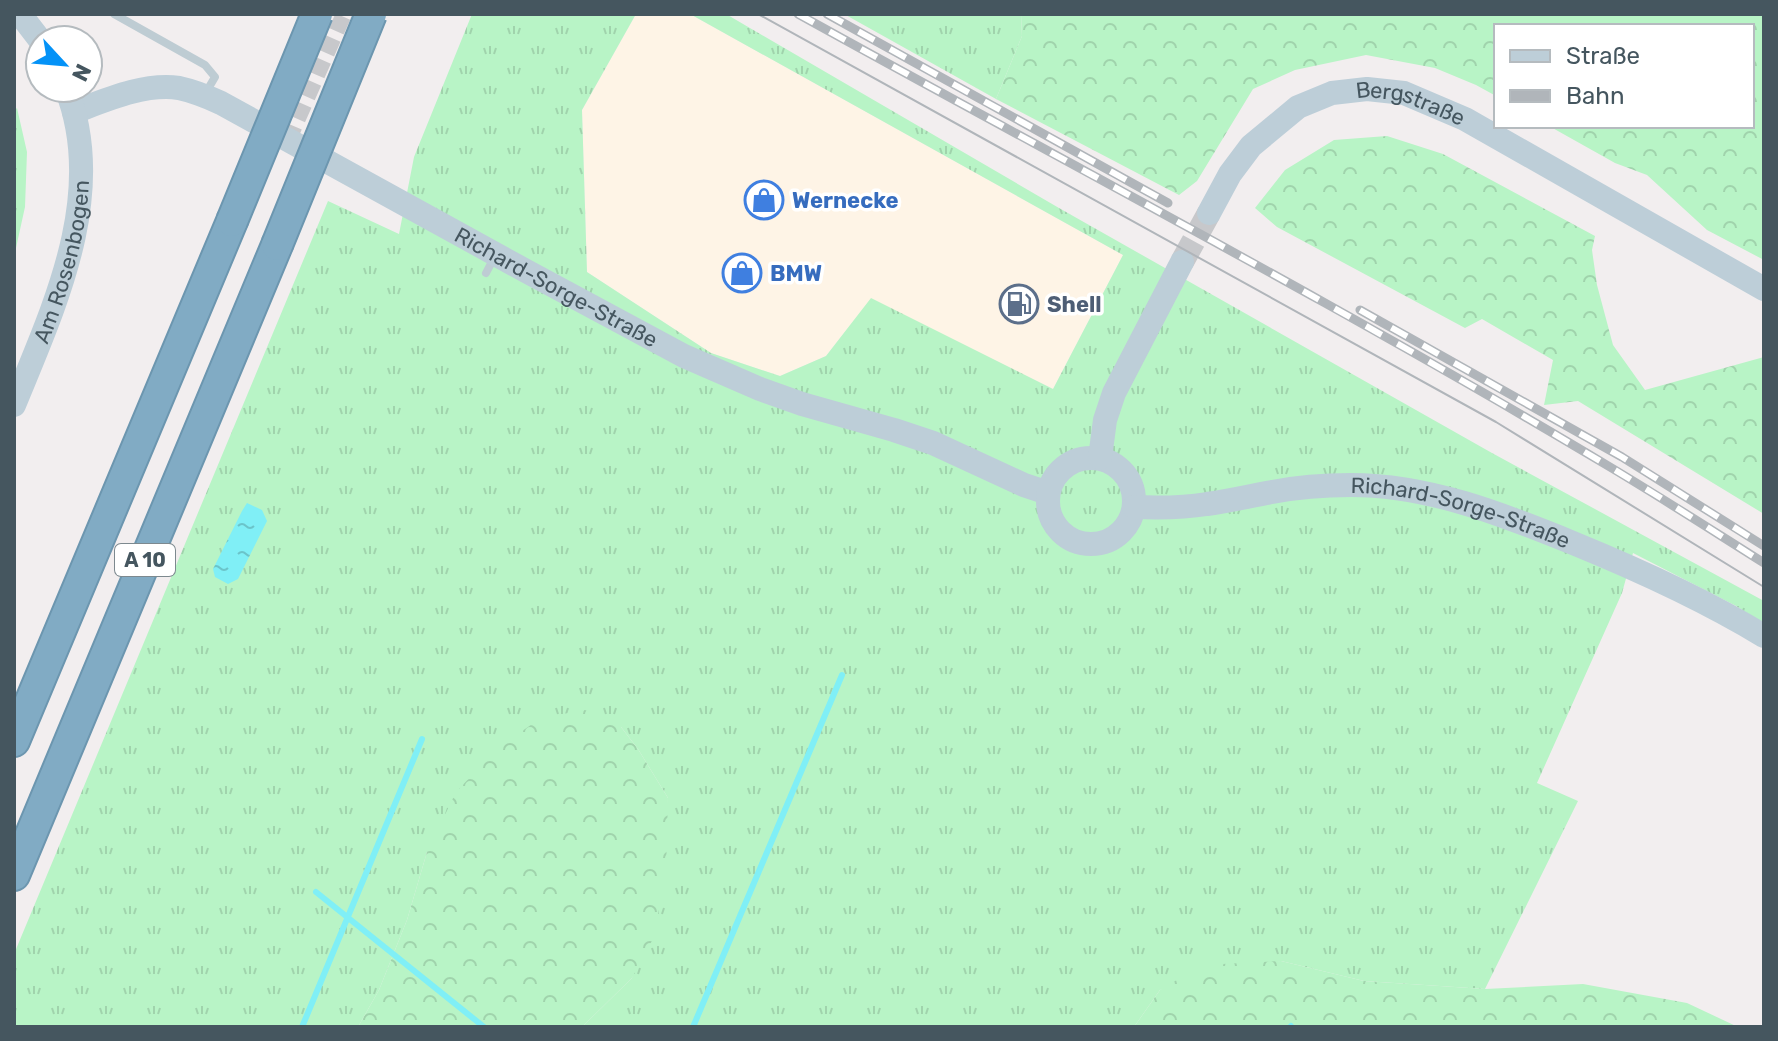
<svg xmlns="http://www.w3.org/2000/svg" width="1778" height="1041" font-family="Rubik,sans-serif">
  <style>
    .commercial { fill: #fef4e6 }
    .grass { fill: url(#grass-tufts) }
    .forest { fill: url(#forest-crowns) }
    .water { fill: url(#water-ripples) }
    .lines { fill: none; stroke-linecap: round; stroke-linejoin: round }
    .stream { stroke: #80eff6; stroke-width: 6 }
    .street-tunnel { stroke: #c7c8cb; stroke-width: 16; stroke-dasharray: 16 8; stroke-linecap: butt }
    .secondary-tunnel { stroke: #c7c8cb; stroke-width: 24; stroke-dasharray: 24 12; stroke-linecap: butt }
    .highway-casing { stroke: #6c96af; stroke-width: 34 }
    .lane { stroke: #beccd3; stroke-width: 8 }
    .secondary { stroke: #bdced8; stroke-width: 24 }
    .highway { stroke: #81abc4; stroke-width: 30 }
    .tram { stroke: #b0b5ba; stroke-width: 2 }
    .rail-casing { stroke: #b0b5ba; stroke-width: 9 }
    .rail { stroke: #fff; stroke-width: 6; stroke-dasharray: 18; stroke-linecap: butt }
    .highway-bridge-casing { stroke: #6c96af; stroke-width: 34; stroke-linecap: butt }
    .highway-bridge { stroke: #81abc4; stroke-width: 30 }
    .labels { text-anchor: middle; stroke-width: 7; stroke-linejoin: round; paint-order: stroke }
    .shield { fill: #fff; stroke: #7d898f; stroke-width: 2 }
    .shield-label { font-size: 20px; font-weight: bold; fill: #45565f }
    .street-label { font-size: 22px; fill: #45565f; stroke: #fff }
    .shop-label { font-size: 22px; font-weight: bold; fill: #366cbe; stroke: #fff; text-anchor: start }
    .service-label { font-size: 22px; font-weight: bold; fill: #4e5e75; stroke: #fff; text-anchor: start }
  </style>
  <defs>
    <pattern id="grass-tufts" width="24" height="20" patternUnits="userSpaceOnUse" patternTransform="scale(2)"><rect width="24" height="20" fill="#b8f4c6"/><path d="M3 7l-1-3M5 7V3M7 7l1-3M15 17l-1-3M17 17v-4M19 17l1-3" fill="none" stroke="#a0d3ac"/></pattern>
    <pattern id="forest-crowns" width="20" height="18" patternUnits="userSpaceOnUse" patternTransform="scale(2)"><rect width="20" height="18" fill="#b8f4c6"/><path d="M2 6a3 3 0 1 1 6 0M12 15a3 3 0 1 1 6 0" fill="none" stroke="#a0d3ac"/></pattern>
    <pattern id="water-ripples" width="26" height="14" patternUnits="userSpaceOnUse" patternTransform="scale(2)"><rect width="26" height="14" fill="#80eff6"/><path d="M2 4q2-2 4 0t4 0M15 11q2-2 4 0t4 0" fill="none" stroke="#6bc4ca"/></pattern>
  </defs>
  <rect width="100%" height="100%" fill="#f2eeef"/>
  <path class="commercial" d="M636 14H690L1123 255 1053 389 871 299 826 356 780 376 711 353 587 272 582 110Z"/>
  <path class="grass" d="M472 14H636L582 110 587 272 711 353 780 376 826 356 871 298 1053 389 1123 255 690 14H726L1059 208 1492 453 1764 601V624L1736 606 1633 553 1622 593 1537 783 1578 801 1485 989 1364 981 1281 961 1160 990 1134 1027H582L632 978 668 798 638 749 621 727 427 852 407 920 379 990 358 1027H14V954L328 201 399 234 414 157Z
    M844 14H1021L1022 36 996 99Z
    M17 108 27 152 25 207 14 257V111Z"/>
  <path class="forest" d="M1021 14H1764V260L1707 230 1647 175 1615 163 1549 126H1752V26H1496V96L1476 85 1435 68 1366 55 1295 70 1253 89 1197 181 1179 195 996 99 1022 36Z
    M1387 136 1443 154 1595 236 1592 250 1597 285 1613 345 1645 390 1764 357V514L1578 401 1544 405 1553 360 1482 319 1465 328 1277 227 1255 208 1285 170 1334 140Z
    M585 710 621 727 638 749 668 798 666 871 654 937 632 978 582 1027H358L379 990 407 920 427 852 456 792 499 747 541 718Z
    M1281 961 1364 981 1485 989 1583 984 1687 1003 1738 1027H1134L1160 990 1202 965Z"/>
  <path class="water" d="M247 503 262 510 267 521 238 579 228 584 215 577 213 569 242 511Z"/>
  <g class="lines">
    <path class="stream" d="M316 892 484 1027
      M302 1027 422 739
      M693 1027 842 675
      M1290 1027 1291 1026"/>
    <path class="street-tunnel" d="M288 141 344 14"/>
    <path class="secondary-tunnel" d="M1182 262 1209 213"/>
    <defs>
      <path id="highway" d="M14 741 232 221
        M14 875 277 245"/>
    </defs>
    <use href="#highway" class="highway-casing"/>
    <path class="lane" d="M114 14 205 65 215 77 205 94
      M486 273 495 256"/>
    <g class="secondary">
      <path d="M20 14 40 40"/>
      <path id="s1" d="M74 112C106 100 144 83 179 88 193 91 208 97 221 103L526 271 684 356 760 389 802 404 894 430 933 443 1024 485 1048 493"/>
      <path id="s2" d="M1209 213 1230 174 1251 146 1298 107 1332 93 1367 89 1404 93 1465 119 1764 289"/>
      <path id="s3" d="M14 405C54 307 108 194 66 88"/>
      <circle cx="1091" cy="501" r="43"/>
      <path d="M1100 458 1105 420 1114 393 1182 262"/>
      <path id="s4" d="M1134 507C1158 508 1182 508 1207 504 1229 501 1250 496 1272 492 1298 487 1324 485 1351 485 1428 485 1502 514 1573 543 1639 570 1703 599 1764 636"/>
    </g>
    <use href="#highway" class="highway"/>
    <path class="tram" d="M758 14 1496 422 1764 587"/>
    <defs>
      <path id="rail" d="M798 14C1069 164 1344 308 1610 467 1662 498 1713 531 1764 563
        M827 14 1168 203
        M1360 310 1622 457 1764 546"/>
    </defs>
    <use href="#rail" class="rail-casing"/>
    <use href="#rail" class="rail"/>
    <defs>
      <path id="highway-bridge" d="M232 221 317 14
        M277 245 371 14"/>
    </defs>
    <use href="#highway-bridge" class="highway-bridge-casing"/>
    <use href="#highway-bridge" class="highway-bridge"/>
  </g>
  <defs>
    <symbol id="shop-ring" viewBox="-11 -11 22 22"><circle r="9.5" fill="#fff" stroke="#3f7fe0" stroke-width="1.5"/><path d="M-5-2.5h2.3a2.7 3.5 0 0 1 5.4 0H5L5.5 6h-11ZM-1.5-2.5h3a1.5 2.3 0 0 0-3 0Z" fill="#3f7fe0"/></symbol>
    <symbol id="fuel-ring" viewBox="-11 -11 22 22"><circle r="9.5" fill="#fff" stroke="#5c6f8a" stroke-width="1.5"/><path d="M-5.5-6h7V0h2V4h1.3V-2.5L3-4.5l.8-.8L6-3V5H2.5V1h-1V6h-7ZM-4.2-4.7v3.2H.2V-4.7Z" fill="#5c6f8a"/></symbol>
  </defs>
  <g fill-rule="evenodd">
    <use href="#shop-ring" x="742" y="178" width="44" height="44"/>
    <use href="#shop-ring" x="720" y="251" width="44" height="44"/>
    <use href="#fuel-ring" x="997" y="282" width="44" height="44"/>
  </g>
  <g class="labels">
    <rect class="shield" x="115" y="544" width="60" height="32" rx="6"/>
    <g class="shield-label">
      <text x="145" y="567">A 10</text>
    </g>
    <g class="street-label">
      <text dy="8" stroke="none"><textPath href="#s2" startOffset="258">Bergstraße</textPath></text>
      <text dy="8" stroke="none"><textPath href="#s3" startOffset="152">Am Rosenbogen</textPath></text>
      <text dy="8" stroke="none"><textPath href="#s1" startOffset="536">Richard-Sorge-Straße</textPath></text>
      <text dy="8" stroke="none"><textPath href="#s4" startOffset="332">Richard-Sorge-Straße</textPath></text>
    </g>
    <g class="shop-label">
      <text x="792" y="208">Wernecke</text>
      <text x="770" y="281">BMW</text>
    </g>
    <g class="service-label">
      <text x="1047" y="312">Shell</text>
    </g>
  </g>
  <rect width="1778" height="1041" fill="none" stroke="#45565f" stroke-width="32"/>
  <rect x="1494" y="24" width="260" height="104" fill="#ffffff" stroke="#b5bbbf" stroke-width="2"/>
  <rect x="1510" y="50" width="40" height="12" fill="#bdced8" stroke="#b5bbbf" stroke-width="2"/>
  <text x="1566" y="64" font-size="24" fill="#45565f">Straße</text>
  <rect x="1510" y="90" width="40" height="12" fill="#b0b5ba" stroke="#b5bbbf" stroke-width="2"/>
  <text x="1566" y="104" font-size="24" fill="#45565f">Bahn</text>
  <g transform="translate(64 64) rotate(116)"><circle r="38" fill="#ffffff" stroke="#b5bbbf" stroke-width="2"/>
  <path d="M0-6L14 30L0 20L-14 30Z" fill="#0492f7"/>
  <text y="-12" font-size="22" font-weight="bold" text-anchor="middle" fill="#45565f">N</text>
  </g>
</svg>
